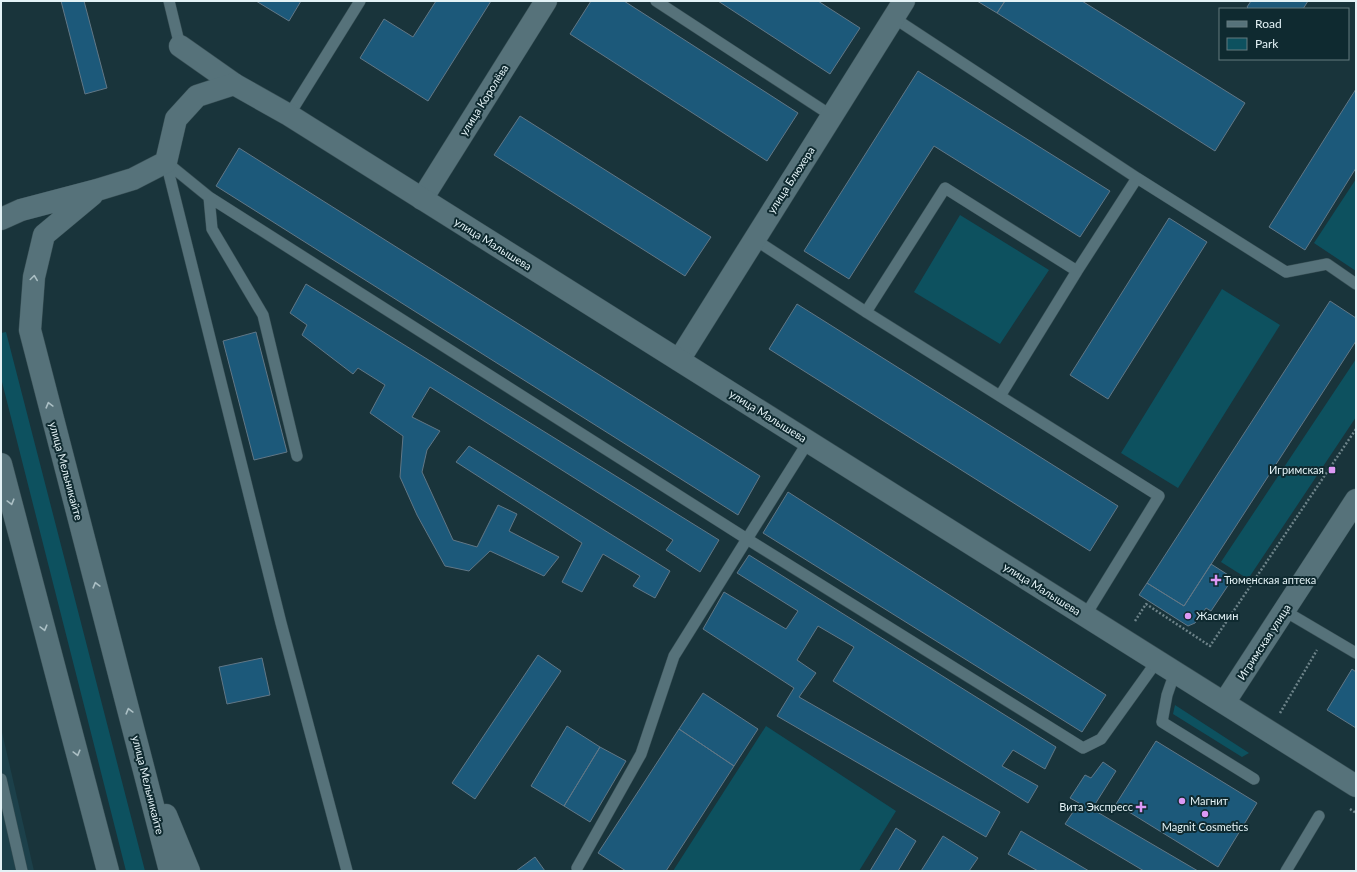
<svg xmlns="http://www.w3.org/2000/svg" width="1357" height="872" font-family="Lato,sans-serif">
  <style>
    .built { fill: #1c404a }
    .green { fill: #0d515f }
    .building { fill: #1c597a; stroke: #617786 }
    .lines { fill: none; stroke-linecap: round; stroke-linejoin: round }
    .lane-casing { stroke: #384f55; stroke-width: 12 }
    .street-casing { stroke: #384f55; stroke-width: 23 }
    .secondary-casing { stroke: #384f55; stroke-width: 23 }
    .path { stroke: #6d8389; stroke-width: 2.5; stroke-dasharray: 2 2; stroke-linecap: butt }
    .lane { stroke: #56727a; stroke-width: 11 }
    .street { stroke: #56727a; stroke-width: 22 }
    .secondary { stroke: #56727a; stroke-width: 22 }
    .oneway { stroke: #abbfc4 }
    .poi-dot { fill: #dc99f5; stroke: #0f2a30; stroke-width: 1.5 }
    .labels { text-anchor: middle; stroke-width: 4; stroke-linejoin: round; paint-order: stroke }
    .street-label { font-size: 11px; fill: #e3f2f6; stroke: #0f2a30 }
    .poi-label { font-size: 11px; fill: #e3f2f6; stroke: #0f2a30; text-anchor: start }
  </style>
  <rect width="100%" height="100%" fill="#19343b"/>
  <path class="built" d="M1 728 34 871H1Z"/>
  <path class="green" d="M1356 179V271L1314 243Z
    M960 215 1049 270 1000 344 914 292Z
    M1222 289 1280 325 1178 488 1121 453Z
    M6 332 145 871H126L1 378V333Z
    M1356 359V417L1248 579 1221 562Z
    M1175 705 1249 753 1242 757 1173 714Z
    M766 726 896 811 859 871H673Z"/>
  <path class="building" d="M61 1H84L107 88 85 94Z
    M256 1H301L289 21Z
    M436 1H491L428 101 360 58 384 19 413 37Z
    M591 1H624L798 113 767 161 570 34Z
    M718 1H818L860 28 830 74Z
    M977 1H1005L997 13Z
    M1005 1H1082L1245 103 1215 151 997 13Z
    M1251 1H1308L1303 9H1249L1247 7Z
    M918 71 1110 191 1080 237 934 146 849 279 804 251Z
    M1356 89V168L1305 250 1269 227Z
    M520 116 711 237 685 276 494 155Z
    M239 148 760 476 738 515 216 186Z
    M1169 218 1207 242 1108 399 1070 375Z
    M306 284 719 540 700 572 666 550 673 540 430 387 412 417 440 431 427 450 422 472 453 540 477 547 498 505 517 514 509 531 559 557 544 576 490 551 469 571 445 566 417 515 400 477 403 436 370 413 385 385 358 368 353 374 302 335 307 325 290 313Z
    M1330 301 1356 318V341L1184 606 1147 583Z
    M797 304 1118 506 1090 551 769 349Z
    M256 332 287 452 254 460 223 341Z
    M469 446 670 571 655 598 633 586 640 576 603 554 582 592 562 582 582 543 456 462Z
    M788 492 1106 695 1082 732 763 533Z
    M749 555 1056 747 1045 769 1013 750 1002 766 1038 786 1028 803 833 681 854 647 818 626 797 660 816 673 799 697 1000 812 986 837 777 716 794 688 703 629 724 592 786 629 798 611 737 573Z
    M1211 564 1233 578 1211 611 1206 608 1195 623 1188 626 1139 595 1147 583 1184 606Z
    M538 655 561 671 475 799 452 783Z
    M262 658 270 695 227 704 219 667Z
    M1352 669 1356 672V728L1327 710Z
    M703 693 758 729 734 766 679 729Z
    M567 726 600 747 564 806 531 786Z
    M679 729 734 766 666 871H626L598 853Z
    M1156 741 1257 803 1218 867 1116 804Z
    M600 747 626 761 590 822 564 806Z
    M1103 762 1116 771 1092 809 1198 871H1144L1065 824 1079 803 1070 798 1085 775 1091 778Z
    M896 828 916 841 898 871H870Z
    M1021 831 1089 871H1038L1008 854Z
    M943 836 978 858 969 871H921Z
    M535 857 545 871H516Z"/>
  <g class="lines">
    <defs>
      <path id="lane" d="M169 1 180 46
        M656 1 832 116
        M894 18 1137 178
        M289 115 360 1
        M166 162 209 197 747 539 808 442
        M166 162 281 623 347 871
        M209 197 212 229 263 315 297 456
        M754 239 866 312 1159 496 1085 616
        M866 312 945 188 1077 271 1137 178 1286 272 1327 264 1356 284
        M1000 396 1077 271
        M1283 610 1356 653
        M1175 672 1167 695 1162 722 1254 779
        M1 779 22 871
        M577 868 641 754 674 656 747 539 1083 748 1101 739 1157 661
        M1286 871 1319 816"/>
      <path id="street" d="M180 46 234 84
        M422 199 546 1
        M679 360 904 1"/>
      <path id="secondary" d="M92 195 44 235 34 277 30 330 170 871
        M1 219 21 210 97 190 133 179 166 162 176 119 197 96 234 84 289 115 1356 786
        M1 464 108 871
        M1224 703 1356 500
        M166 815 189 871"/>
    </defs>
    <use href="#lane" class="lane-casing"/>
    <use href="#street" class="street-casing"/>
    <use href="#secondary" class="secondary-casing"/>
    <path class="path" d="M1135 621 1146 604 1210 646 1356 429
      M1280 713 1317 650
      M1350 809 1356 813"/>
    <use href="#lane" class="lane"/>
    <use href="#street" class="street"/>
    <use href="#secondary" class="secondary"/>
  </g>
  <defs><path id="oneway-chevron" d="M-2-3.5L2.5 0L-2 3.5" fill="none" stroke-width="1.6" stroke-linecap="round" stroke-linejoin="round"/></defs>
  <g class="oneway">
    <use href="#oneway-chevron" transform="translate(34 278) rotate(-82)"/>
    <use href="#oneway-chevron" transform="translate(49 405) rotate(-105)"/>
    <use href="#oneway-chevron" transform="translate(11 502) rotate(75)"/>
    <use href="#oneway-chevron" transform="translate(96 585) rotate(-105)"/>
    <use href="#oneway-chevron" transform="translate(44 628) rotate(75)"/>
    <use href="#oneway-chevron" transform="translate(129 711) rotate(-105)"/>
    <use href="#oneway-chevron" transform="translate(77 753) rotate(75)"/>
  </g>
  <g class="poi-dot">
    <rect x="1328" y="466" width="8" height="8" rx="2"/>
    <path d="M1214 574h4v4h4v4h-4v4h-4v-4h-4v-4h4z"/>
    <circle cx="1188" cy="616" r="4"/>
    <circle cx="1182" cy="801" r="4"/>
    <path d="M1139 801h4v4h4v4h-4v4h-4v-4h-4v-4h4z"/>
    <circle cx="1205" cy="814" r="4"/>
  </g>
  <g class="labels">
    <g class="street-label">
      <text transform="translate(484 100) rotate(-58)" y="4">улица Королёва</text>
      <text transform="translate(791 180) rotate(-57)" y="4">улица Блюхера</text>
      <text transform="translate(493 244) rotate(32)" y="4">улица Малышева</text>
      <text transform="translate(768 416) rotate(32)" y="4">улица Малышева</text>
      <text transform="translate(66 471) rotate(75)" y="4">улица Мельникайте</text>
      <text transform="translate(1042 589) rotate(32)" y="4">улица Малышева</text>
      <text transform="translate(1264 642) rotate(-57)" y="4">Игримская улица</text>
      <text transform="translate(148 785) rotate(76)" y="4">улица Мельникайте</text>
    </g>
    <g class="poi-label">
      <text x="1324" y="474" text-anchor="end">Игримская</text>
      <text x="1224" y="584">Тюменская аптека</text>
      <text x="1196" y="620">Жасмин</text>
      <text x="1190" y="805">Магнит</text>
      <text x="1133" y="811" text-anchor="end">Вита Экспресс</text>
      <text x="1205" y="831" text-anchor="middle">Magnit Cosmetics</text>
    </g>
  </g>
  <rect width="1357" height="872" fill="none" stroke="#e3f2f6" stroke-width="4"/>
  <rect x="1219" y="8" width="130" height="52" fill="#0f2a30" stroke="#647a7f"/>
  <rect x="1227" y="21" width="20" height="6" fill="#56727a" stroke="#647a7f"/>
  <text x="1255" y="28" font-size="12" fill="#e3f2f6">Road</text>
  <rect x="1227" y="38" width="20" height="12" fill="#0d515f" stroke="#647a7f"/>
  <text x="1255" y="48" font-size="12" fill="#e3f2f6">Park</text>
</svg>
